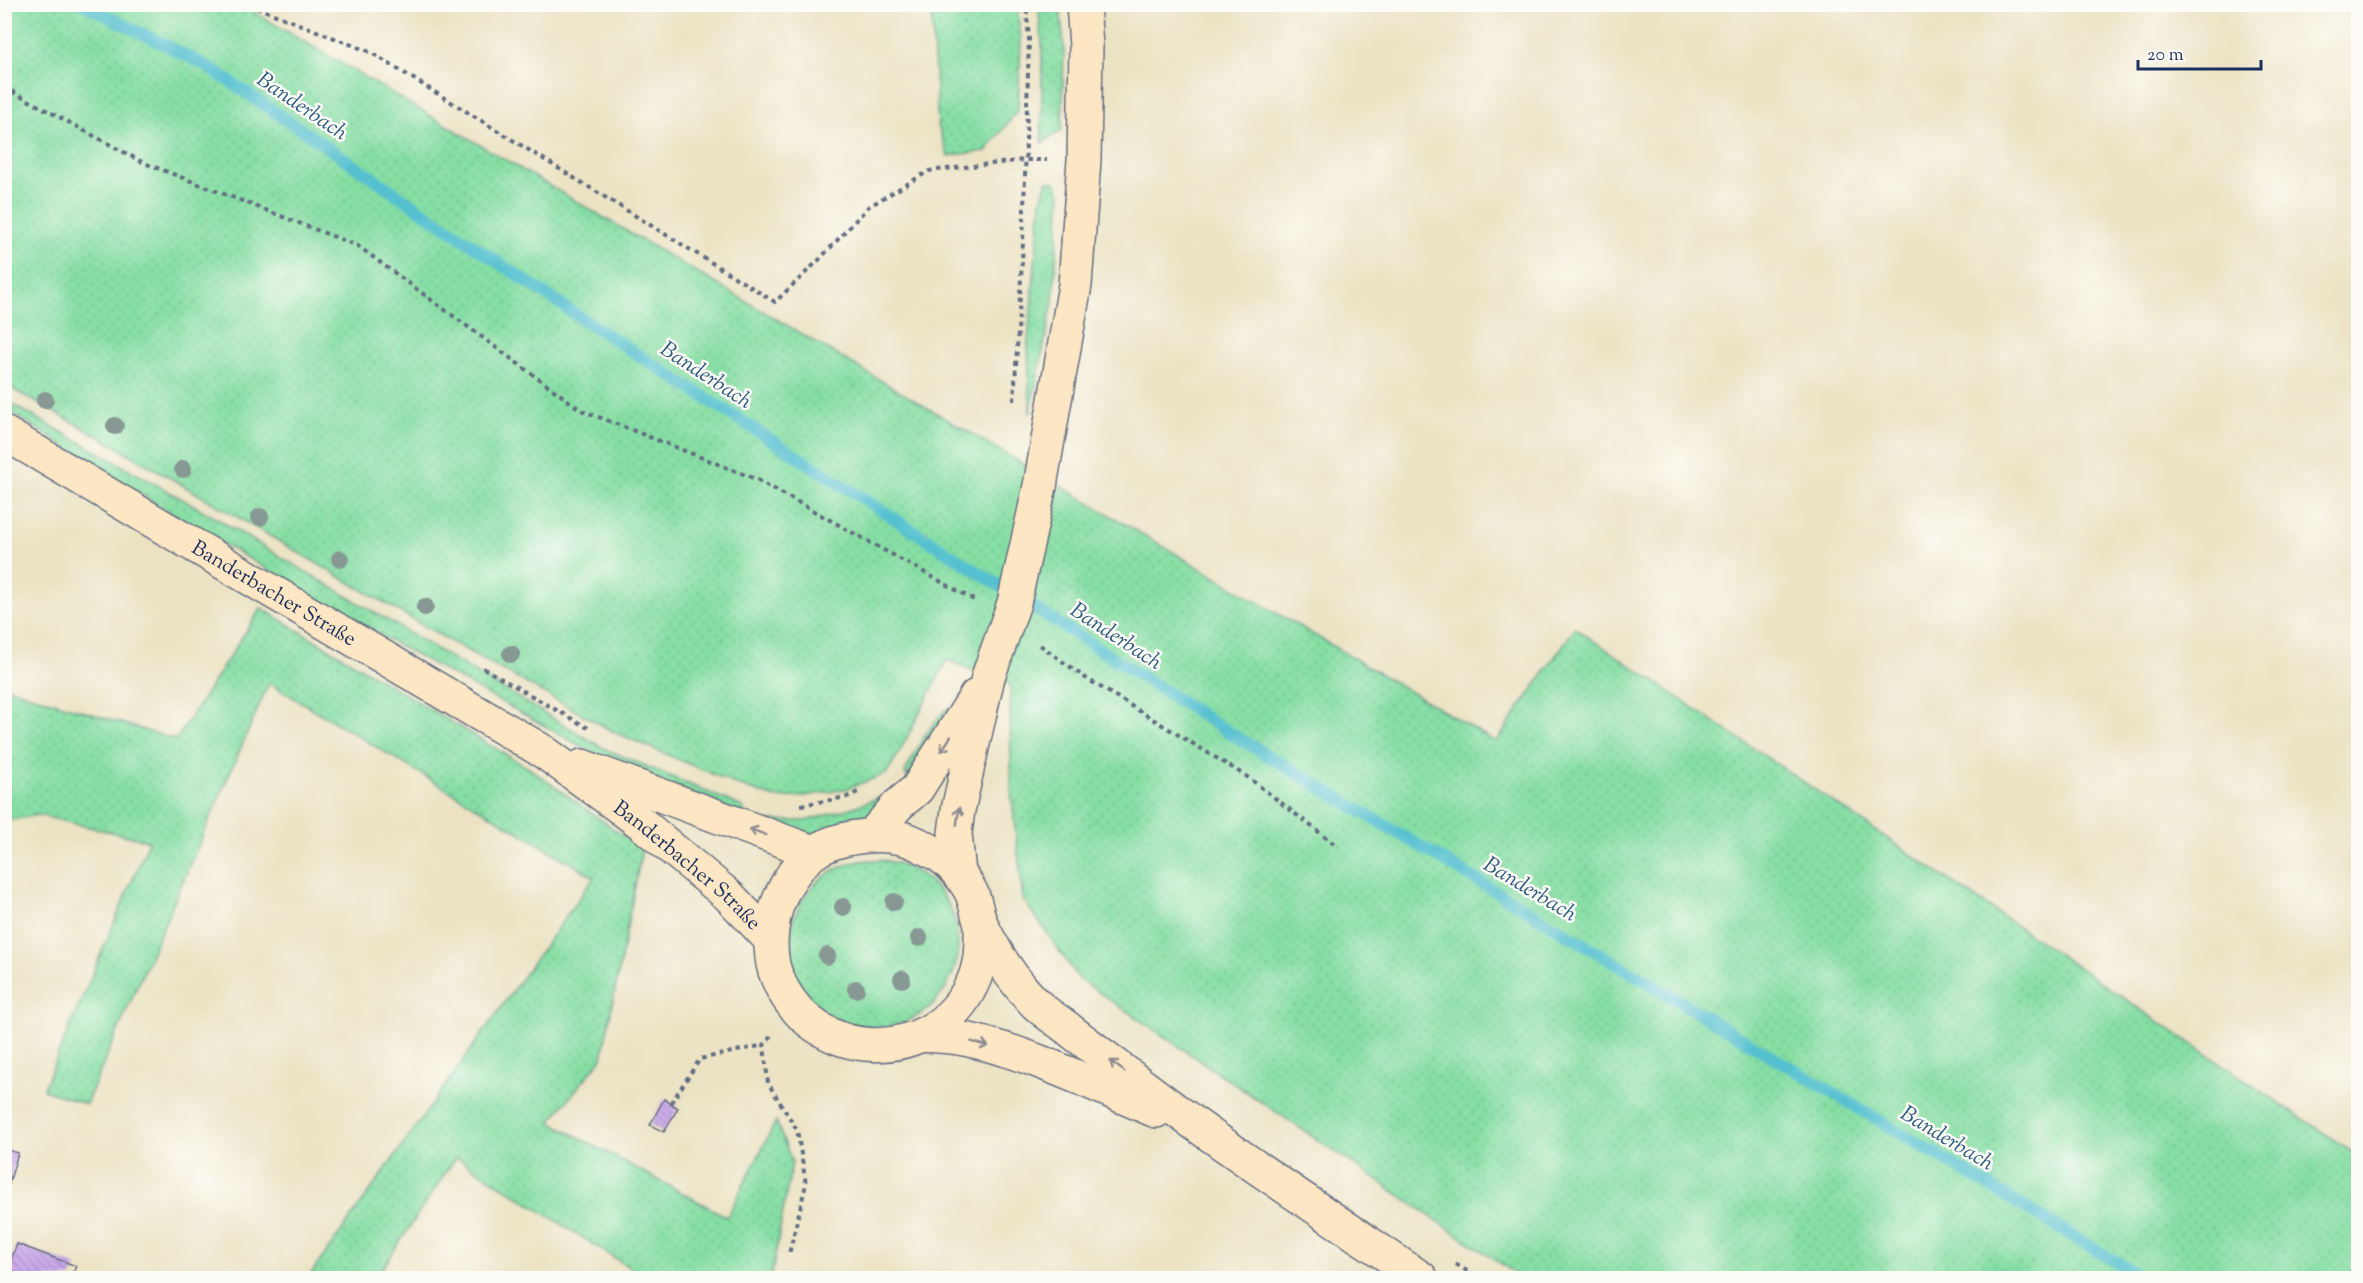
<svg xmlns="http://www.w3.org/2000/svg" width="2363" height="1283" font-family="'Sorts Mill Goudy',serif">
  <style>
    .grass { fill: url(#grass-dots); stroke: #508680; stroke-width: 1.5 }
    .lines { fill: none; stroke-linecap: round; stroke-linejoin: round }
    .stream { stroke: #55c0d0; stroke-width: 12 }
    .building { fill: url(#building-back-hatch) }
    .secondary-casing { stroke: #646e82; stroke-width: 36 }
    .path { stroke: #646e82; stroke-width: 4; stroke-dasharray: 4.5 4.5; stroke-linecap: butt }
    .secondary { stroke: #fce6c4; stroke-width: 33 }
    .secondary-bridge-casing { stroke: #646e82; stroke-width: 36; stroke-linecap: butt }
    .secondary-bridge { stroke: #fce6c4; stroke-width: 33 }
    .tree { fill: #889895 }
    .oneway { stroke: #8c8a91 }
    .labels { text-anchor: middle; stroke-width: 5; stroke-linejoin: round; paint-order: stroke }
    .street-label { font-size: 21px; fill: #1b2f5e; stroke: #fdfcf7 }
    .water-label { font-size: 22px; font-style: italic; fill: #2c5a80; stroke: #fdfcf7 }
  </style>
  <defs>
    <pattern id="grass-dots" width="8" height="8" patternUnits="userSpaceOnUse" patternTransform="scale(1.5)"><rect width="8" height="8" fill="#85dea3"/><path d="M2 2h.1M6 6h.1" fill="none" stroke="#72bf8f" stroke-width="1.8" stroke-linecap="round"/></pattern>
    <pattern id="building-back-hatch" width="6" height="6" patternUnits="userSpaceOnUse" patternTransform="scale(1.5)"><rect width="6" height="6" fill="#c9a6e9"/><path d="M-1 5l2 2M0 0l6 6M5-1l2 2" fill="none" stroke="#a288c0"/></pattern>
  </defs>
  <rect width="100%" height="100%" fill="#fdfcf7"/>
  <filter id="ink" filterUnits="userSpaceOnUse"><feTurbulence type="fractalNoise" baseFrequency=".0167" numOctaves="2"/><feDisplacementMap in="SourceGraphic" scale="12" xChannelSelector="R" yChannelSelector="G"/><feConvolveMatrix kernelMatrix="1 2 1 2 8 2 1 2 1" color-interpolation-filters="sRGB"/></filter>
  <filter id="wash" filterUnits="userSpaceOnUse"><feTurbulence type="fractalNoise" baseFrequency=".008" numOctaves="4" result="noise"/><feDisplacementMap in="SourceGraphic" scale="24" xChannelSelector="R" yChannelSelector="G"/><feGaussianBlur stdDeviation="1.35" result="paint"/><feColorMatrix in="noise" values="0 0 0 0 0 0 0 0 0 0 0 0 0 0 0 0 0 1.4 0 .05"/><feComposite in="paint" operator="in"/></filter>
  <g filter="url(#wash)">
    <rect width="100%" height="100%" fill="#ece3c4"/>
    <path class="grass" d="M4 5H242L1496 742 1575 628 2358 1156V1278H1522L1079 979 1023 899 1011 790 1010 684 947 660 898 755 886 774 846 789 799 797 776 798 740 786 614 732 450 641 100 437 5 385Z
      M931 5H1017L1021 40 1018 110 986 151 948 156 938 125Z
      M1038 5H1060L1064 48 1062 130 1042 143V43Z
      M1047 181 1055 182 1061 194 1053 302 1030 414 1028 341 1041 200Z
      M4 400 202 510 603 748 743 807 746 815 599 756 398 645 189 524 5 409Z
      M261 608 530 769 642 849 602 1058 550 1122 727 1217 776 1121 792 1162 771 1278H646L456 1157 376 1278H308L594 877 269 683 86 1104 43 1090 149 841 38 815 5 821V687L176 740Z
      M950 706 907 777 905 772C917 749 930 722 950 706Z
      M899 790 878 811 859 823 821 834 790 833 769 821H805L854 807Z
      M790 944a84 84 0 1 1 168 0a84 84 0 1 1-168 0Z"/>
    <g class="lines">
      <path class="stream" d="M83 4 205 65 590 324 1230 733 2143 1278"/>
    </g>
    <g id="blocks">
      <path class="building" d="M664 1099 678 1108 664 1132 650 1125Z
        M4 1149 18 1153 5 1197H4Z
        M17 1244 76 1266 71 1278H4Z"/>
    </g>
  </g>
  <g filter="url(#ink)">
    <use href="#blocks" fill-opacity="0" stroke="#646e82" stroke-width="1.5"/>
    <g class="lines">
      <defs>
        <g id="secondary">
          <path id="s1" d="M4 433 544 752 641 823 729 896 770 939"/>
          <path d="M1040 486 1075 285 1084 160 1086 46 1083 4"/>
          <path d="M582 766 813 852"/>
          <path d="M873 834 898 805 917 789 976 696"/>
          <path d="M959 874 955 833 958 810 988 677"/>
          <path d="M981 923C981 944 982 964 972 984 932 1068 812 1064 777 977 770 961 770 939 773 922 777 897 792 870 812 854 833 837 876 832 901 838 913 840 925 848 935 853 950 861 965 879 972 894 976 904 977 914 981 924 994 951 1012 979 1033 1001 1041 1010 1052 1017 1062 1024 1081 1039 1101 1054 1121 1069 1218 1144 1320 1210 1421 1278"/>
          <path d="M922 1035C934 1036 947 1036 959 1038 1022 1049 1096 1086 1156 1111"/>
        </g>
      </defs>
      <use href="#secondary" class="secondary-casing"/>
      <path class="path" d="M248 4 370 52 775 302 818 261 868 207 929 171 1025 160H1047
        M4 87 142 162 358 246 581 410 756 479 974 600
        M1014 401 1023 243 1029 39 1026 4
        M1040 645 1084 677 1249 778 1338 847
        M483 668 588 728
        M801 805 847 797 858 792
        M771 1036 764 1045 768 1083 797 1130 806 1184 789 1254
        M671 1103 700 1059 764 1045
        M1456 1264 1478 1278"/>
      <use href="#secondary" class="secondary"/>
      <defs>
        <path id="secondary-bridge" d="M988 677 1014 603 1040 486"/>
      </defs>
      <use href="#secondary-bridge" class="secondary-bridge-casing"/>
      <use href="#secondary-bridge" class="secondary-bridge"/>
    </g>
    <g class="tree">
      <circle cx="45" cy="400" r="9"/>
      <circle cx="115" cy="426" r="9"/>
      <circle cx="183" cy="469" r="9"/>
      <circle cx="260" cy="517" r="9"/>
      <circle cx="340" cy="559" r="9"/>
      <circle cx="425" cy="607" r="9"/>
      <circle cx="511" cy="654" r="9"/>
      <circle cx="894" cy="902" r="9"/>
      <circle cx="843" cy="907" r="9"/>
      <circle cx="919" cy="938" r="9"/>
      <circle cx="827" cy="956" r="9"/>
      <circle cx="902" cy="979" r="9"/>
      <circle cx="856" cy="989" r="9"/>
    </g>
    <defs><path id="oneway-shaft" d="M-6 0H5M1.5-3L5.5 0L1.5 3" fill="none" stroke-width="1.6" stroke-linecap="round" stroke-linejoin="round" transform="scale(1.5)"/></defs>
    <g class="oneway">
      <use href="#oneway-shaft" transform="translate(946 744) rotate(123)"/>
      <use href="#oneway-shaft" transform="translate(958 816) rotate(-82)"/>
      <use href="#oneway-shaft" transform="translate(758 832) rotate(-160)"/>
      <use href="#oneway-shaft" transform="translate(980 1044) rotate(15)"/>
      <use href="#oneway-shaft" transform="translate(1117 1066) rotate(-143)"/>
    </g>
  </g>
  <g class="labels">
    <g class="street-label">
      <text dy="7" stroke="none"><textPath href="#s1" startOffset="314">Banderbacher Straße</textPath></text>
      <text dy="7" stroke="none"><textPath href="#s1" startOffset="810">Banderbacher Straße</textPath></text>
    </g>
    <g class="water-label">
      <text transform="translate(303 105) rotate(34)" y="8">Banderbach</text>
      <text transform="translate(707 374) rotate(33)" y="8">Banderbach</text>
      <text transform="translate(1117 635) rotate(33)" y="8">Banderbach</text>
      <text transform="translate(1531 888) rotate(31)" y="8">Banderbach</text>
      <text transform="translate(1948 1137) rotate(31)" y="8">Banderbach</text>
    </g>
  </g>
  <rect width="2363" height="1283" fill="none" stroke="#fdfcf7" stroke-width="24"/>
  <path d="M2138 60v9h123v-9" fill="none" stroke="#1b2f5e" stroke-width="3"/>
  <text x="2147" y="60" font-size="18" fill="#1b2f5e" stroke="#fdfcf7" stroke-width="4.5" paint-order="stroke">20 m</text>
</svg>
